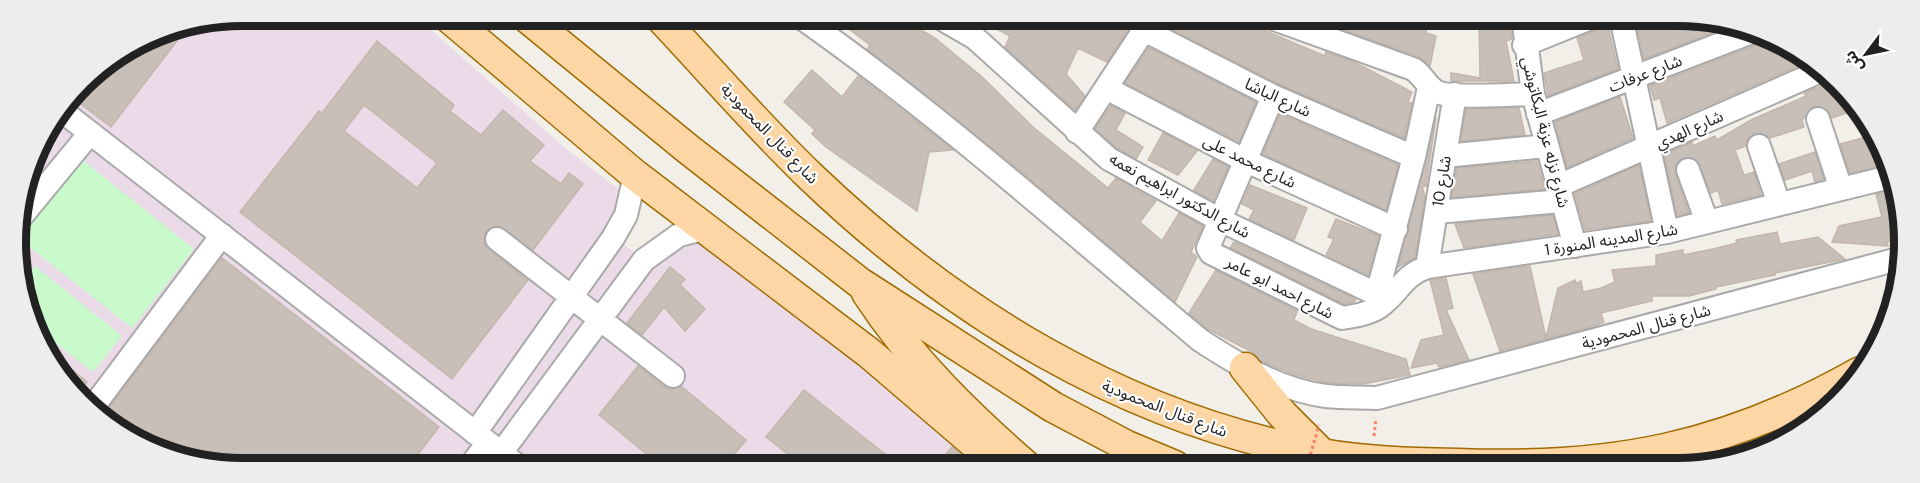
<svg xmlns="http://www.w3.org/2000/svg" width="1920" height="483" font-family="'DM Sans','Noto Sans Arabic',sans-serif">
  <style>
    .industrial { fill: #ebdbe8 }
    .park { fill: #c8facc }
    .building { fill: #c7bfb8; stroke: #c4b6ab; stroke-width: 1.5; fill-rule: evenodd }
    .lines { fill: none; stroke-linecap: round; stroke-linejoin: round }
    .minor-casing { stroke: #a9a9a9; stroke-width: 26 }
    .major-casing { stroke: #a06b00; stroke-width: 33 }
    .path { stroke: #fa8072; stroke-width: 3; stroke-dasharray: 3 3; stroke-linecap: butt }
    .minor { stroke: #fff; stroke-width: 22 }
    .major { stroke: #fcd6a4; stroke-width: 30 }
    .path-bridge { stroke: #fa8072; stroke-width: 3; stroke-dasharray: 3 3; stroke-linecap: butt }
    .labels { text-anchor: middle; stroke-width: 4.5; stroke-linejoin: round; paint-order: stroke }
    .street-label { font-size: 16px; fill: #222; stroke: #fff }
    .rim { fill: none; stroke: #222; stroke-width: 8 }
  </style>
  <rect width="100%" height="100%" fill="#f2efe9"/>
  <path class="industrial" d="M242 15H414L564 147 621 191 611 218 603 228 613 238 657 266 678 246 698 242 710 243 989 466H212L129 438 62 380 23 300 16 226 39 141 92 71 155 32Z"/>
  <path class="park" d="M38 142 47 149 31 169Z
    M80 158 194 249 132 328 17 237Z
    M35 266 122 336 93 372C60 345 26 328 21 283Z"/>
  <path class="building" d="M832 16H897L935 38 981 76 1033 127 1108 188 1116 178 1156 201 1140 222 1162 241 1179 213 1203 226 1191 252 1197 257 1175 302 1011 163 867 49 870 45Z
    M972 16H1134L1131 25 1107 62 1078 48 1066 74 1085 96 1075 110 1005 47 1010 36Z
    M1160 16H1253L1255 24 1261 29 1325 56 1326 52 1352 61 1412 92 1408 102 1412 103 1404 138 1279 84 1160 23Z
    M1330 16 1429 17 1426 33 1436 36 1430 66 1418 56 1329 25Z
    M1479 17H1510L1512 39 1506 41 1514 81H1451V73L1480 78Z
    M1537 17H1558L1538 25Z
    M1606 17 1618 69 1548 96 1544 73 1584 60 1577 38 1599 29 1604 25Z
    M1635 17H1708L1732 25 1644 59Z
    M189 25 111 127 72 97 92 71 155 32Z
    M1765 36 1792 46 1808 59 1805 63 1667 123 1660 98 1654 100 1650 86 1757 45Z
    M377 41 454 105 450 111 481 135 503 110 544 145 530 161 561 184 569 173 583 184 533 250 499 226 486 231 484 244 488 249 528 280 452 379 240 212 319 111 322 113ZM364 105 437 163 417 188 344 131Z
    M1149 48 1256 102 1239 142 1125 83Z
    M812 70 842 97 858 76 953 150 929 152 917 211 826 147 812 134 815 130 784 102Z
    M1834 82 1860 108 1832 118 1828 110 1813 106 1802 120 1804 127 1770 138 1762 133H1755L1748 138 1746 146 1735 150 1744 175 1754 172 1761 195 1722 204 1718 190 1711 193 1697 160 1690 157 1678 161 1675 174 1689 213 1677 216 1664 154 1692 142 1693 146 1715 136 1717 140 1751 120 1806 96 1804 93Z
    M1620 97 1633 138 1567 167 1555 122Z
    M1111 106 1125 113 1116 130 1143 147 1136 159 1117 148 1095 129Z
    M1519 108 1525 135 1461 141 1466 109Z
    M1280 114 1398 165 1386 210 1263 154Z
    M1436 117 1426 186 1422 187 1425 196 1415 258 1398 267Z
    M1163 133 1197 151 1178 175 1148 160Z
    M1874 135 1888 164 1850 173 1840 144Z
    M1815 152 1824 179 1815 182 1812 171 1785 180 1779 164Z
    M1213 159 1228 167 1213 201 1194 190Z
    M1537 161 1545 189 1452 197 1457 168Z
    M1639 165 1651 221 1585 230 1575 194Z
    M1250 185 1307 208 1294 240 1249 219 1254 210 1242 204Z
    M1898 189 1901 240 1887 242 1888 246 1832 242 1839 226 1882 217 1876 194Z
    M1553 215 1558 234 1464 248 1455 224Z
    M1336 219 1379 236 1368 275 1326 255 1334 239 1328 237Z
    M1777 232 1780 244 1818 237 1845 259 1775 273V275L1716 287V289L1689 296H1652V301L1601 313 1604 322 1594 326 1500 351 1473 274 1530 266 1546 338 1558 288 1575 280 1576 284 1581 281 1583 292 1601 288 1615 282 1612 270 1656 266V255L1683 250V255L1713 249 1737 243 1736 240Z
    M1234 242 1356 299 1354 302 1344 304 1230 248Z
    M222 258 439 427 409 466H212L129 438 103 416Z
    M670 267 685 279 680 285 705 309 685 331 664 307 642 335 627 323Z
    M1216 270 1297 311 1294 320 1311 329 1406 359 1410 375 1363 384 1328 383 1296 375 1261 361 1252 352 1208 329 1189 313Z
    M1446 278 1453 308 1446 310 1469 360 1439 367 1437 363 1411 368 1421 340 1444 335 1430 280Z
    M47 349 87 382 78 394 62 380Z
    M638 366 665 387 672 389 681 386 746 440 732 457 743 466H661L599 415Z
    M804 390 900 466H803L766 437Z
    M952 447 975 466H936Z"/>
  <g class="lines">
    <defs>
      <path id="minor" d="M799 16C939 114 1068 230 1200 340 1238 365 1280 390 1326 396 1343 398 1361 397 1377 398L1902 258
        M937 16 975 38 1109 159 1218 219 1387 299
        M1266 16 1413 69C1423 75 1427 87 1437 92 1452 99 1513 94 1533 94
        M1523 17 1533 94 1575 246
        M1621 17 1667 232
        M1144 30 1273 96 1414 157
        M1524 45 1593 17
        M1106 88 1244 160 1396 229
        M1273 96 1208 248 1211 253 1342 318C1355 316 1368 314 1379 307 1399 293 1402 276 1427 267L1667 232 1894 176
        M62 111 518 466
        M1538 114 1752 32
        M1818 119 1841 189
        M1077 132 1144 30 1147 18
        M1759 146 1779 204
        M1445 156 1547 146
        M1688 170 1707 222
        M1558 186 1821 71
        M1436 212 1562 201
        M16 223 90 133
        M497 239 673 376
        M1427 267 1455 94
        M1377 294 1414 157 1429 87
        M93 407 222 235
        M475 433 613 238 626 215 635 175
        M501 453 644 260 679 235 707 228
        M470 466 488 443"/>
      <path id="major" d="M446 15 635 175 869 353 1001 466
        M524 15 688 149 860 283 1053 407 1127 446 1175 466
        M659 16C709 69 757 125 810 176 952 312 1125 419 1321 454 1366 462 1413 463 1458 464 1611 470 1726 448 1860 372
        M867 293C911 360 966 414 1026 466
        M1245 368 1282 414 1323 455"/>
    </defs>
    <use href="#minor" class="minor-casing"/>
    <use href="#major" class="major-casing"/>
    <path class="path" d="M1374 436 1376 418"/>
    <use href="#minor" class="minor"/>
    <use href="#major" class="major"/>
    <path class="path-bridge" d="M1307 466 1319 425"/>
  </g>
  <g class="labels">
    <g class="street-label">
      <text transform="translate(1645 73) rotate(-21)" y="6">شارع عرفات</text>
      <text transform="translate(1278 97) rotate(25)" y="6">شارع الباشا</text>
      <text transform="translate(1689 129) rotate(-24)" y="6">شارع الهدي</text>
      <text transform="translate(1546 132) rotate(76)" y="6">شارع نزله عزبة البكاتوشي</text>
      <text transform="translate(770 133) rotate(46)" y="6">شارع قنال المحمودية</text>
      <text transform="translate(1250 161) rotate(26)" y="6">شارع محمد على</text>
      <text transform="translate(1441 181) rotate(-81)" y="6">شارع 10</text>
      <text transform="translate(1180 195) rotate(29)" y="6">شارع الدكتور ابراهيم نعمه</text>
      <text transform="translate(1611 239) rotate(-9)" y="6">شارع المدينه المنورة 1</text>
      <text transform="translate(1280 287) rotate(27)" y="6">شارع احمد ابو عامر</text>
      <text transform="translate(1646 326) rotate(-15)" y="6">شارع قنال المحمودية</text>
      <text transform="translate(1165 408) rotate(21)" y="6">شارع قنال المحمودية</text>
    </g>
  </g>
  <path d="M0 0H1920V483H0ZM242 26H1678A216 216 0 0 1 1894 242V242A216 216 0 0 1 1678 458H242A216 216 0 0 1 26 242V242A216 216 0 0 1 242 26Z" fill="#ededed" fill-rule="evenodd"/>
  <path class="rim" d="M242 26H1678A216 216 0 0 1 1894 242V242A216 216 0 0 1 1678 458H242A216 216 0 0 1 26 242V242A216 216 0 0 1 242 26Z"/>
  <g transform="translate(1866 54) rotate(238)" stroke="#ffffff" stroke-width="4.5" paint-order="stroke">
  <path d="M0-4.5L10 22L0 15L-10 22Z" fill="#222222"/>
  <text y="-9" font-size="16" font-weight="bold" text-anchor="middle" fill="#222222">ش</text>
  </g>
</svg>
